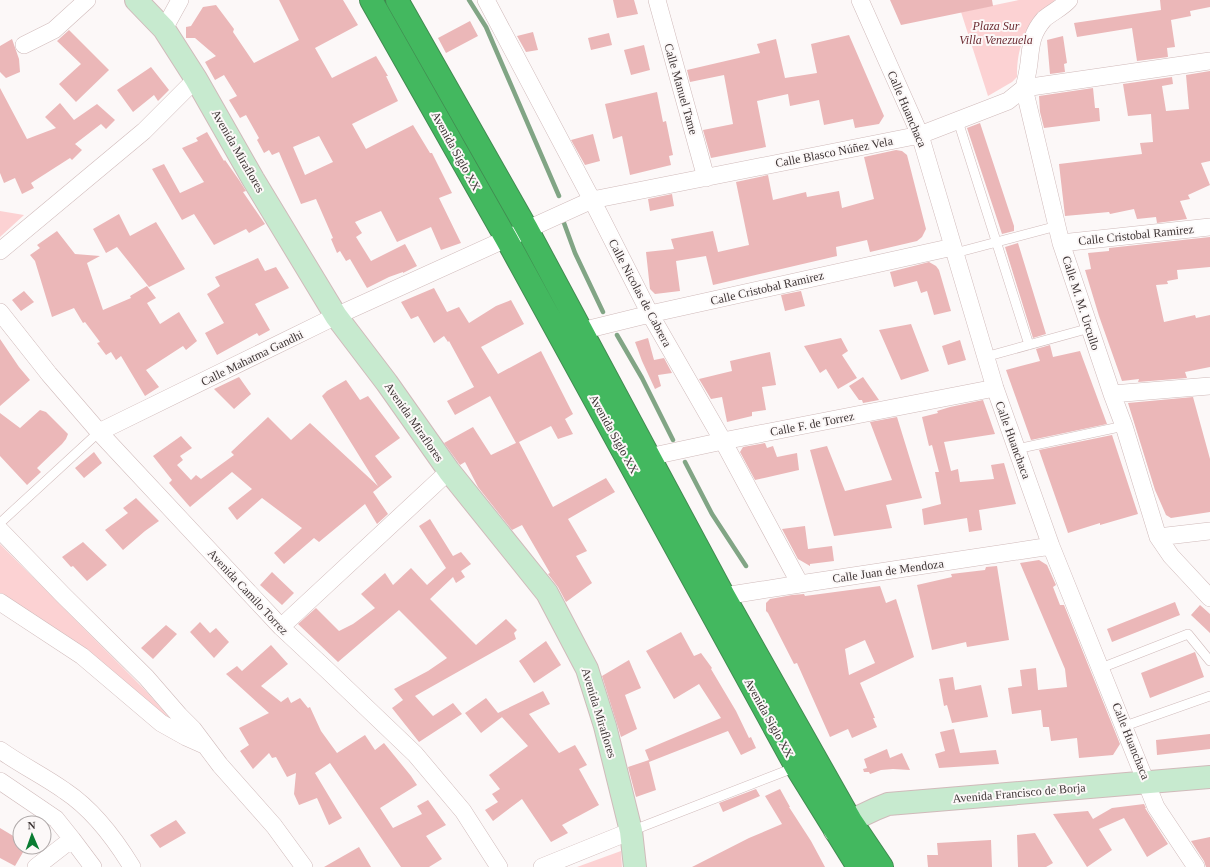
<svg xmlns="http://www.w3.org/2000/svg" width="1210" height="867" font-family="Georgia,serif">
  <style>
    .green { fill: #fcd2d3 }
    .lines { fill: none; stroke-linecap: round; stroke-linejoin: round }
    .stream { stroke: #81a585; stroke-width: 4.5 }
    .building { fill: #ebb7b8; fill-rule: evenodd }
    .lane-casing { stroke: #d0baba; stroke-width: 10 }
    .street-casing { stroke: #d0baba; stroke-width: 18 }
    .secondary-casing { stroke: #d0baba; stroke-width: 24 }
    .highway-casing { stroke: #418a50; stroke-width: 24 }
    .lane { stroke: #fff; stroke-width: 9 }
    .street { stroke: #fff; stroke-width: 17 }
    .secondary { stroke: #c7eacf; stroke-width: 22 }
    .highway { stroke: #43b85f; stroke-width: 22 }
    .labels { text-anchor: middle; stroke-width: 4; stroke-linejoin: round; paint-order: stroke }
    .park-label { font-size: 12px; font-style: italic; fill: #6c2c33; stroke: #fcf8f8 }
    .street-label { font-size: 12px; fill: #3e3535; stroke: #fcf8f8 }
  </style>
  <rect width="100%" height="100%" fill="#fcf8f8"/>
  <path class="green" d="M1019 0H1055C1049 7 1042 12 1037 18 1021 38 1017 53 1017 77L1012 82 988 96 961 12Z
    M0 211 24 215 0 237Z
    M0 544 145 690 168 716 170 721 0 596Z
    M621 851 622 867H577Z"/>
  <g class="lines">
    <path class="stream" d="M469 0 486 27 559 196
      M564 223 575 253 603 312
      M617 335 642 378 673 440
      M685 462 712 514 746 566"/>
  </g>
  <path class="building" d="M279 0H343L358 25 315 48 332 78 376 56 388 76H386L398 101 352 124 366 149 413 125 430 153H432L452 193 439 198 461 243 441 250 431 227 397 242 381 211 355 222 362 233 356 237 371 261 405 244 417 266 403 273V272L389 277 367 288 350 259 346 261 340 251 337 253 331 239 333 238 316 199 301 204 279 152 272 155 269 150 264 153 257 140 259 138 246 115 240 118 229 100 237 96 224 75 215 80 205 62 216 56 195 38H186V27L191 26 203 7 216 5 234 29 233 32 254 63 299 40ZM319 136 333 162 305 175 293 147Z
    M613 0H634L638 14 617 18Z
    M890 0H992L993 6 901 25Z
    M1160 0H1210V7L1190 11 1191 16 1171 20 1175 47 1167 48 1168 57 1137 61 1132 28 1077 37 1074 23 1161 10Z
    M470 21 478 36 446 53 438 38Z
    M69 30 109 70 76 102 59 84 81 64 57 41Z
    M533 32 538 50 526 52 517 36Z
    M609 33 612 45 591 50 588 38Z
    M849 35 884 116 879 124 855 128 853 119 824 125 819 100 790 106 788 94 757 101 766 147 711 158 703 130 733 124 724 75 690 82 687 70 760 53 757 44 776 39 785 78 817 73 811 44Z
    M1063 36 1067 63 1064 64 1065 72 1050 74 1047 40Z
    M12 39 19 59 20 72 6 78 0 72V46Z
    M644 45 650 70 631 75 624 50Z
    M151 67 169 90 158 101 154 95 133 112 117 90Z
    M1210 71V161L1201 163 1210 185 1188 195 1190 199 1180 201 1187 219 1157 223 1156 217 1137 219 1134 209 1110 214 1109 212 1065 216 1059 164 1142 154 1140 143 1153 142 1151 114 1128 116 1123 84 1172 77 1173 84 1162 86 1166 111 1189 109 1186 75Z
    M0 88 27 139 56 128 45 117 60 103 74 120 97 104 115 120 106 129 101 124 75 144 82 150 72 160 70 158 31 183 34 188 22 194 15 178 4 183 0 173Z
    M1093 88 1095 108H1099L1100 121 1044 128 1040 112 1039 96Z
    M657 92 663 122 666 121 673 155 669 156 671 165 630 175 622 136 613 139 605 104Z
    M980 123 1014 226V231L1002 234 967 128Z
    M207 132 224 161 225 160 239 180 246 191 243 192 265 224 249 233 246 229 214 245 194 214 182 220 152 169 164 164 180 193 204 182 182 148 198 141 196 138Z
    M593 134 600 161 585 165 571 140Z
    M896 150 902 151 907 155 926 229 922 237 917 241 870 252 867 240 836 247 837 256 713 285 706 256 676 261 680 291 655 294 650 289 646 252 674 249 671 239 713 231 718 252 749 245 736 182 768 175 773 200 806 192 807 197 839 191 842 208 874 199 864 157Z
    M672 194 674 206 650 211 648 199Z
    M119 214 130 236 156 222 185 269 149 287 117 247 106 253 93 229Z
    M57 231 75 254 100 256 87 263 103 310 131 298 130 296 147 286 156 298 147 303 160 324 179 312 197 341 186 350 183 346 146 370 159 387 145 396 121 356 116 360 111 352 106 355 97 343 100 342 85 322 83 323 74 308 52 317 35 261 30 255 40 248 37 245Z
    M1210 237V267L1177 270 1178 279 1167 281 1168 284 1156 285 1164 322 1195 315 1196 318 1210 315V367L1185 372 1187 378 1138 382 1139 379 1122 381 1099 316 1085 270 1091 269 1088 253 1109 251V248Z
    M1018 243 1046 334 1033 338 1005 247Z
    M258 258 265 271 276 267 289 288 255 304 270 330 259 336 257 333 217 355 205 333 224 323 207 294 220 286 215 277Z
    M929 262 936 266 939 270 951 311 934 315 927 291 921 293 917 281 894 287 890 272Z
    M434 288 447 312 459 307 469 323 496 306 511 300 524 324 481 347 498 374 541 351 573 414 565 419 573 434 558 439 551 426 519 442 553 507 606 478 615 492 568 519 587 551 576 556 592 583 566 602 558 587 548 574 550 573 522 525 512 530 478 487 465 462 460 465 444 443 473 427 491 455 516 443 490 396 455 415 447 401 474 387 449 341 448 342 444 336 434 343 418 316 411 319 401 302Z
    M24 291 34 302 21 311 12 300Z
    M801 291 805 306 785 311 781 295Z
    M911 324 929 371 901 380 879 330Z
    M648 338 654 360 664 358 672 373 658 375 661 386 655 389 642 361 635 342Z
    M841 338 848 351 842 355 857 378 838 389 826 369 820 373 804 346Z
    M0 339 19 367 30 380 0 406Z
    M960 340 966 360 948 365 942 346Z
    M1050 345 1053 357 1080 351 1107 424 1031 440 1006 370 1040 361 1036 349Z
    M770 352 776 385 762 387 766 410 752 412V416L727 422 722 397 711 399 699 379 732 371 730 361Z
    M239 377 251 394 234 409 214 389Z
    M863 377 879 400 863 403 862 400H859L849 386Z
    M346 380 360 400 368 396 400 438 375 456 392 477 373 492 388 514 377 524 365 504 319 542 314 538 284 564 274 553 302 528 262 498 237 520 228 508 252 489 232 472 190 507 169 483 172 480 153 456 181 436 192 448 180 456 183 460 177 465 191 480 196 475 201 479 234 455 231 452 268 417 291 440 310 423 378 486 322 396 327 391Z
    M1193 397 1210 459V512L1171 518 1166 515 1155 490 1128 403Z
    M983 400 995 434 944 442 951 471 958 469 960 482 994 479 991 465 1004 463 1016 504 979 510 982 530 969 532 967 518 924 525 922 509 941 504 935 472H939L932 445 929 446 922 417 938 413 937 411 950 407Z
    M40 410 46 412 68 434 66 439 62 444 37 468 41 472 27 485 0 456V413L20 428Z
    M897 417 922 498 886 505 892 528 834 536 810 450 827 446 845 491 892 480 870 422Z
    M1112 435 1138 514 1100 525V523L1068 533 1039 450Z
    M765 443 767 448 773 446 777 457 797 453 799 470 755 480 740 452 743 447Z
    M94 452 102 463 84 478 75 468Z
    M136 498 159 521 145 531 123 550 105 530 128 513 123 508Z
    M430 519 453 556 461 552 471 564 461 571 465 577 456 583 453 577 430 599 476 645 506 619 517 630 514 633 516 639 415 696 433 716 453 703 462 714 419 742 392 708 403 700 394 689 428 671 447 658 399 610 338 662 298 624 316 608 339 631 353 624 375 608 361 594 385 573 393 585 411 568 427 585 446 568 419 526Z
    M805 526 808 549 832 546 834 561 810 564V566L798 559 782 529Z
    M83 542 107 565 87 581 73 566 71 567 62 557Z
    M1039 560 1047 565 1056 585 1053 587 1060 605H1064L1120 744 1113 755 1079 758 1077 738 1051 741 1049 727H1043L1041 710 1012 714 1008 688 1022 686 1020 670 1036 668 1038 690 1067 687 1065 669 1020 563Z
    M997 566 1009 640 967 647 966 642 932 650 917 585 952 577 951 574 985 570 986 567Z
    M272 572 294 593 282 605 260 585Z
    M880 586 886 603 896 599 914 657 860 683 875 718H873L877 727 852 738 848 729 830 737 797 663 794 664 768 613 766 611V603L770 599 792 595 804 594 805 596ZM865 640 875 663 849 675 845 649Z
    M1175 602 1180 615 1112 642 1107 629Z
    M1200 605 1210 614V633L1191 615Z
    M200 622 210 633 216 628 229 642 214 658 190 632Z
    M166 625 177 634 153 659 141 648Z
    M681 632 694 656 701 653 712 668 711 669 736 711 749 738 751 737 756 748 741 755 728 731 649 762 656 790 636 797 628 767 649 760 645 750 721 718 699 684 674 699 646 651Z
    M546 641 561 665 534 683 519 661Z
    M271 645 288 664 261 686 281 702 288 697 291 703 300 698 308 708 310 707 321 731 337 753 365 735 375 750 384 743 411 776 417 785 380 808 393 828 422 814 417 806 428 800 446 825 426 836 442 859 429 867H401L330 763 315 773 342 818 329 825 317 798 299 805 294 794 296 773 287 777 276 757 272 758 269 753 253 769 240 751 249 745 239 728 269 713 226 674 237 666 242 671Z
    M1195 652 1204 677 1150 698 1141 673Z
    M629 660 641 688 625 695 637 729 621 737 602 676Z
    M953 677 955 690 981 685 988 717 952 723 947 705 944 706 939 679Z
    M543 691 550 704 529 714 559 753 575 745 587 765 579 769 599 805 562 825 568 833 551 842 522 799 493 821 485 810 498 802 492 794 500 789 489 775 528 746 501 716 502 717 481 733 465 713 486 698 498 713Z
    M954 729 960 753 996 750 999 764 939 768 935 754 945 751 940 732Z
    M1210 734V749L1157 755 1156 740Z
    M887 749 890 758 902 753 910 770 893 769 881 770 870 774 869 772H864L863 769 867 768 864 759Z
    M756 789 760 796 723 812 719 803Z
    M780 789 790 807H789L811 841 825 867H692L749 838 782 824 765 796Z
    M1144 804 1146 808H1145L1168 844 1147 857 1124 818 1099 829 1112 850 1087 867 1053 814 1088 811 1093 819 1112 808Z
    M176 820 186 833 160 848 150 835Z
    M0 828 20 840V847H26L15 866 0 858Z
    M1035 833 1053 863 1046 867H1018L1017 835Z
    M1210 837V867H1206L1204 861 1191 841Z
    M991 840 992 867H928L927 855H938L937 843Z
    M359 847 371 867H324Z"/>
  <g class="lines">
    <defs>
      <path id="lane" d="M958 121 1029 345
        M955 253 1057 226
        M985 357 1090 328
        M1016 449 1124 426
        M0 523 99 432
        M1101 668 1188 634 1210 661
        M1125 726 1210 696
        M631 831 796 767"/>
      <path id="street" d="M486 0 592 200 650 314 723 441 800 584
        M657 0 706 178
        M860 0 920 135 995 388 1051 546 1156 807 1196 867
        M1069 0C1062 8 1052 12 1044 19 1031 34 1031 45 1029 63 1028 71 1026 80 1024 88L1061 243 1112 394 1124 426 1158 537 1171 556 1210 598
        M164 29 180 0
        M24 45 54 30 87 0
        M1061 243 1210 227
        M0 251 144 131 196 79
        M0 312 49 374 99 432 281 627 326 669 415 754 463 811 499 867
        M581 331 650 314 953 247
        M1112 394 1210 386
        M99 432 336 316 592 200 920 135 1008 101 1024 88 1210 61
        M639 459 723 441 995 388
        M0 530 63 595 146 677 179 715 193 729 220 765 274 826 304 867
        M1158 537 1210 531
        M724 596 800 584 1051 546
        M0 602 82 656 161 723 186 737 204 745
        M281 627 449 471
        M0 750C21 765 44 776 65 791 92 809 115 839 132 867
        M0 781 56 819 72 839 93 867
        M36 867 72 839
        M542 867 631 831"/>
      <path id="secondary" d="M136 0 164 29 196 79 253 179 336 316 387 383 449 471 547 593 587 669 605 726 631 831 635 867
        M835 831C852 820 869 811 888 804L1210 777"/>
      <path id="highway" d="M371 0 507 240 796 767 858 867
        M397 0 527 229 724 596 851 821 882 867"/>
    </defs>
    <use href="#lane" class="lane-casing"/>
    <use href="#street" class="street-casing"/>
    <use href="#secondary" class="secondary-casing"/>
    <use href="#highway" class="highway-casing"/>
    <use href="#lane" class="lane"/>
    <use href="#street" class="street"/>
    <use href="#secondary" class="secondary"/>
    <use href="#highway" class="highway"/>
  </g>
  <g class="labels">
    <g class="park-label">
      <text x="996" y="30">Plaza Sur<tspan x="996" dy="14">Villa Venezuela</tspan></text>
    </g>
    <g class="street-label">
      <text transform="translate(681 89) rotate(74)" y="4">Calle Manuel Tame</text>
      <text transform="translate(907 109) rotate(67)" y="4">Calle Huanchaca</text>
      <text transform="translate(238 151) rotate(60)" y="4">Avenida Miraflores</text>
      <text transform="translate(456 151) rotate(61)" y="4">Avenida Siglo XX</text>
      <text transform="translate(834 152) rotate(-11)" y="4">Calle Blasco Núñez Vela</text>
      <text transform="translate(1136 235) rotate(-6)" y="4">Calle Cristobal Ramirez</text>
      <text transform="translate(767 288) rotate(-13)" y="4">Calle Cristobal Ramirez</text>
      <text transform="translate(640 293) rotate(62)" y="4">Calle Nicolas de Cabrera</text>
      <text transform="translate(1081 303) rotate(72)" y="4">Calle M. M. Urcullo</text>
      <text transform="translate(252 358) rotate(-26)" y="4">Calle Mahatma Gandhi</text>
      <text transform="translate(414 422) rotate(55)" y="4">Avenida Miraflores</text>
      <text transform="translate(812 424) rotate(-11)" y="4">Calle F. de Torrez</text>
      <text transform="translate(614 434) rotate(61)" y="4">Avenida Siglo XX</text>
      <text transform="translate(1013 440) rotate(70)" y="4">Calle Huanchaca</text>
      <text transform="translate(888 571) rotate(-8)" y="4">Calle Juan de Mendoza</text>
      <text transform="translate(248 592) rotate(47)" y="4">Avenida Camilo Torrez</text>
      <text transform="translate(599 713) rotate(73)" y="4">Avenida Miraflores</text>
      <text transform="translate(769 718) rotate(61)" y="4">Avenida Siglo XX</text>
      <text transform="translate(1131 741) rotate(68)" y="4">Calle Huanchaca</text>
      <text transform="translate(1019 793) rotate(-5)" y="4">Avenida Francisco de Borja</text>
    </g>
  </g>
  <g transform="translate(32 835) rotate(358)"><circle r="19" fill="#fcf8f8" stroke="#b0aaaa"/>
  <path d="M0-3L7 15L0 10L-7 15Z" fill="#0a7c32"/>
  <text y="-6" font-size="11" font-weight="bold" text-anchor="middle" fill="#3e3535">N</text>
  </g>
</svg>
